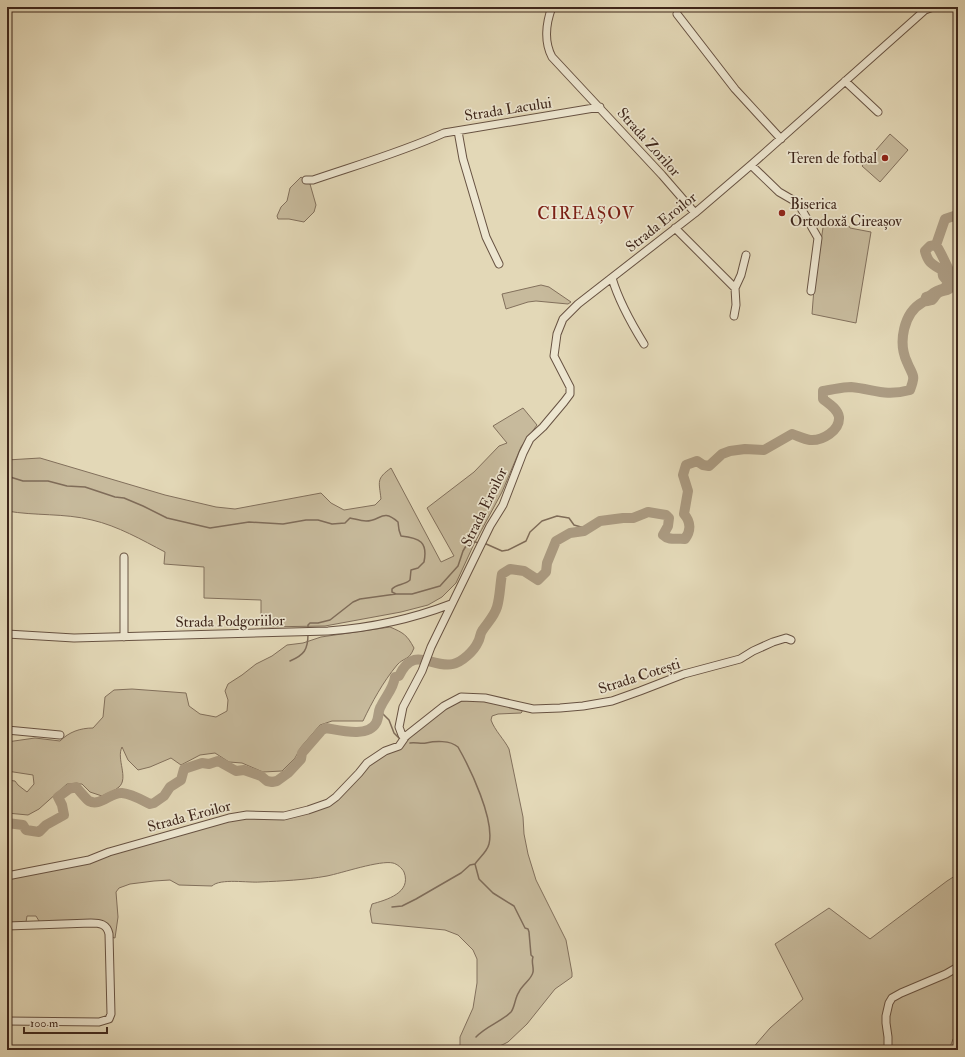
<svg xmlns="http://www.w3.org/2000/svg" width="965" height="1057" font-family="'IM FELL Double Pica',serif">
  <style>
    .green { fill: #c7ba9c; stroke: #82705c }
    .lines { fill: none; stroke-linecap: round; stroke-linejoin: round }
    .stream { stroke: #7f6c59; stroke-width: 1.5 }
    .river { stroke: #ab9b82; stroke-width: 10 }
    .minor-casing { stroke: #675242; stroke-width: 9 }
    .minor { stroke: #ede6d0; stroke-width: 7 }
    .poi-dot { fill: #8f2418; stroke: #ede6d0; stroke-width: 1.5 }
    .labels { text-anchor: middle; stroke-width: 3.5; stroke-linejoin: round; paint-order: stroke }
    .street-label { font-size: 15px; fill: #3e261b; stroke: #ede6d0 }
    .poi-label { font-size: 15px; fill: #3e261b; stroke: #ede6d0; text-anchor: end }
    .quarter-label { font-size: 17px; letter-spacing: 1px; fill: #7a1f14; stroke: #ede6d0 }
  </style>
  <rect width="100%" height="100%" fill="#e3d8b7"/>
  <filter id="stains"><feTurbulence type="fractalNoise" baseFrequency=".005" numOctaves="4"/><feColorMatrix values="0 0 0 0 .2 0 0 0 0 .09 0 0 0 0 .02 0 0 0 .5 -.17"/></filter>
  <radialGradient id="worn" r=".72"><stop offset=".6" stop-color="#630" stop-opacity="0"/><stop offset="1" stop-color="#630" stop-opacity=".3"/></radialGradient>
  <path class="green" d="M890 134 908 150 880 182 862 166Z
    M301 177 310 184 316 205 314 212 304 222 289 219H278L277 216 281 207 287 201 290 188Z
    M824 221 849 226 850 228 871 232 856 323 812 314 814 288Z
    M541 285 549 287 571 302 568 304 536 301 528 302 506 309 502 294Z
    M523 408 537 425 521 447 502 492 474 544 456 583 442 597 428 605 401 612 325 626 261 627V600L204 598V567L164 564 165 552C142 540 118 526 92 520 64 513 35 516 7 511V460L40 458 165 495 216 507 235 509 321 493 331 503 344 510 375 505 381 499C379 481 376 479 391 468L441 562 454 556 427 508 474 472 499 446 507 443 493 426Z
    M390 627C404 633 407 635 414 648 409 661 404 657 397 665 383 682 372 702 363 721H332L320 725 301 747 295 758 282 771 263 772 242 763 229 762 215 753 200 755 181 765 171 758 150 767 138 770 128 760 122 747C116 759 129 778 119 787 115 791 107 793 102 796L90 792 82 784H67L39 809 28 815 7 813V780L15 781 18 785 27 792 34 784 33 775 7 771V742L35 738 60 741C69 732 80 728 93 728L103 717 105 697 114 690 132 689 186 693 189 706 200 714 216 717 227 711 228 700 225 691 228 684 242 675 256 664 272 656 287 645 303 643 321 637Z
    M472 700 487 701 522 710V712L521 713 498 714 492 716 491 720C495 731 504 739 509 749L523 817 524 834 528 854 536 880 566 940 572 973V977L555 989 527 1024 508 1042 502 1045 488 1050H463L460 1046V1037L473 1008 477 983V959L473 950 458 935 445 930 372 923 370 911 372 904C386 900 412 893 404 872 402 868 397 864 393 863 380 860 342 873 327 876 305 880 282 881 260 882 249 883 220 878 212 886L179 885 170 880 154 881 130 884 119 888 116 892 118 917 115 938 111 937 108 926 43 923 39 921 36 916H27L26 922 7 924V879L241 818 259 819H283L323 807 375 760 407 738 442 710 461 701Z
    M958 874V1037L953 1039 949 1050H751L770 1028 803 999 775 944 829 908 870 939 947 881Z"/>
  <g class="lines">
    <path class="stream" d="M7 476 23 481H48L67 486 85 487 115 497 124 498 143 506 167 518 210 528 249 522 283 524 306 520H318L332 524 345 523 350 518C355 519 361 521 366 521 381 521 382 508 398 522L399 530 401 536C420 538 428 542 424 562L418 568 411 570 410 580C405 585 396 584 392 589V592L396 594
      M484 543 502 551 508 550 526 541 530 532 542 521 557 516 569 518 574 525 588 529
      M308 630V625L310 623H318L330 620 353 602 360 599 396 594H412L440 586 458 566 463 551 469 541 480 543
      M290 661C304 655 308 650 308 634
      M379 710 389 720 394 733 400 739
      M410 743C415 742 421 744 426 743 435 741 450 740 458 747 470 768 495 820 489 844 487 852 479 858 475 864L479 879 493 893 514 906 525 928 528 929 529 932 531 955 533 957C531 962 534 967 533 972 532 979 522 985 519 992 515 997 515 1007 511 1012 501 1022 486 1026 476 1037
      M392 907 402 906 416 899 461 873 470 865 475 864"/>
    <path class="river" d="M936 245 945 219 954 216H958
      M7 823 23 825 26 830 39 832 46 825 64 815 62 805 58 797 69 789 76 787C80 791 85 798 89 801 100 807 111 792 122 793 132 794 142 800 150 804L154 803 164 796 170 787 181 780 184 769 202 763 209 764 218 761 236 771 244 770 261 776 267 781 272 782 277 781 288 773 301 759 302 753 322 730 326 728C339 730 368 738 376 723 379 718 378 712 380 708 386 695 393 690 395 677L399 676C414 644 432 669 453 664 462 662 474 651 478 642 480 639 480 634 482 631 487 623 494 617 497 607 500 597 500 585 502 574L510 569 524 571 538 580 546 572 547 563 556 541 570 533 584 531 600 521 623 518H633L648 512 666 515 669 518 668 526 663 535C669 541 677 538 685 539 691 531 691 522 684 514L688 491 683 475 686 465 697 461 703 465 709 466 722 454 730 451 745 449 764 450 792 434C798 436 804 439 810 440 822 441 840 431 839 417 838 409 828 403 823 399V391C832 390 842 387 851 387 874 389 884 397 910 390 916 374 913 377 907 362 898 343 903 313 923 302 925 301 929 301 932 300 935 298 935 295 938 293 941 291 946 291 949 289 950 285 951 280 951 276 950 271 939 249 936 245L930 246 925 251C928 263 932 264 942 270L943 276 948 282C945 291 941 288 935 292 931 294 931 296 926 297L925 301"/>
    <defs>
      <path id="minor" d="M552 7C546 23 544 42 552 57L662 175 695 213
        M677 14 735 89 781 139
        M845 81 878 112
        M458 131 463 159 486 237 499 264
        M751 165 779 192 798 203 818 238 811 291
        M306 180H313C357 165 402 152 444 133L600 107
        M675 228 735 288
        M612 278C619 302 631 323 644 344
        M734 316 736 305 735 288 741 275 746 255
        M124 557V637
        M7 634 74 638 328 631C369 628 412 619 451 604
        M7 730 60 735
        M406 736 402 735 399 727 403 707 422 671 431 647 490 526 503 505 523 453 530 439 543 427 564 402 570 394V387L554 356 557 334 563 319 578 304 695 213 751 165 915 19 925 10 933 7
        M7 876 89 860 109 852 229 818 247 815 284 816 308 810 328 803 336 797 359 773 367 763 385 751 399 746 406 736 444 706 461 697 485 698 533 709 560 708 583 706 612 701 640 691 684 674 740 659 753 651 773 642 786 638 791 640
        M7 926 91 923C100 923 107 924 109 934L111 1014 109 1019 99 1022 7 1021
        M888 1050V1037L886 1023V1016L889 1003 892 998 901 993 946 974 958 967"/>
    </defs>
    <use href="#minor" class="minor-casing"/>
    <use href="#minor" class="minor"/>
  </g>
  <g class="poi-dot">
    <circle cx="885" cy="158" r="4"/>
    <circle cx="782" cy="213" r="4"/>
  </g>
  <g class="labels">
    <g class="street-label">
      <text transform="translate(508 109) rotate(-9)" y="5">Strada Lacului</text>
      <text transform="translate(649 142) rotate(48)" y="5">Strada Zorilor</text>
      <text transform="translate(661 222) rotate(-39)" y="5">Strada Eroilor</text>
      <text transform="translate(484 507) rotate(-64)" y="5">Strada Eroilor</text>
      <text transform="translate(230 621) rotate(-1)" y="5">Strada Podgoriilor</text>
      <text transform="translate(639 676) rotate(-18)" y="5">Strada Cotești</text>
      <text transform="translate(189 816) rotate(-15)" y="5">Strada Eroilor</text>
    </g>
    <g class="poi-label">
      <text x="877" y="163">Teren de fotbal</text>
      <text x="790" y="209" text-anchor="start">Biserica<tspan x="790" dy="17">Ortodoxă Cireașov</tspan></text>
    </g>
    <g class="quarter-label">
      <text x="586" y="219">CIREAȘOV</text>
    </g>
  </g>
  <rect width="965" height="1057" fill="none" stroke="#e3d8b7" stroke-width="24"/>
  <rect x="8" y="8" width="949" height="1041" fill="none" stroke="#3e261b" stroke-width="2"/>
  <rect x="12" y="12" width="941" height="1033" fill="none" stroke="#3e261b"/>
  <path d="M24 1027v6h83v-6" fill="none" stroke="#3e261b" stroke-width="2"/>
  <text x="30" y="1027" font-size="12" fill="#3e261b" stroke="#ede6d0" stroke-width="3" paint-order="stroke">100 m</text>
  <rect width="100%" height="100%" filter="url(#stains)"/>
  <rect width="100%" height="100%" fill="url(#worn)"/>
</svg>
